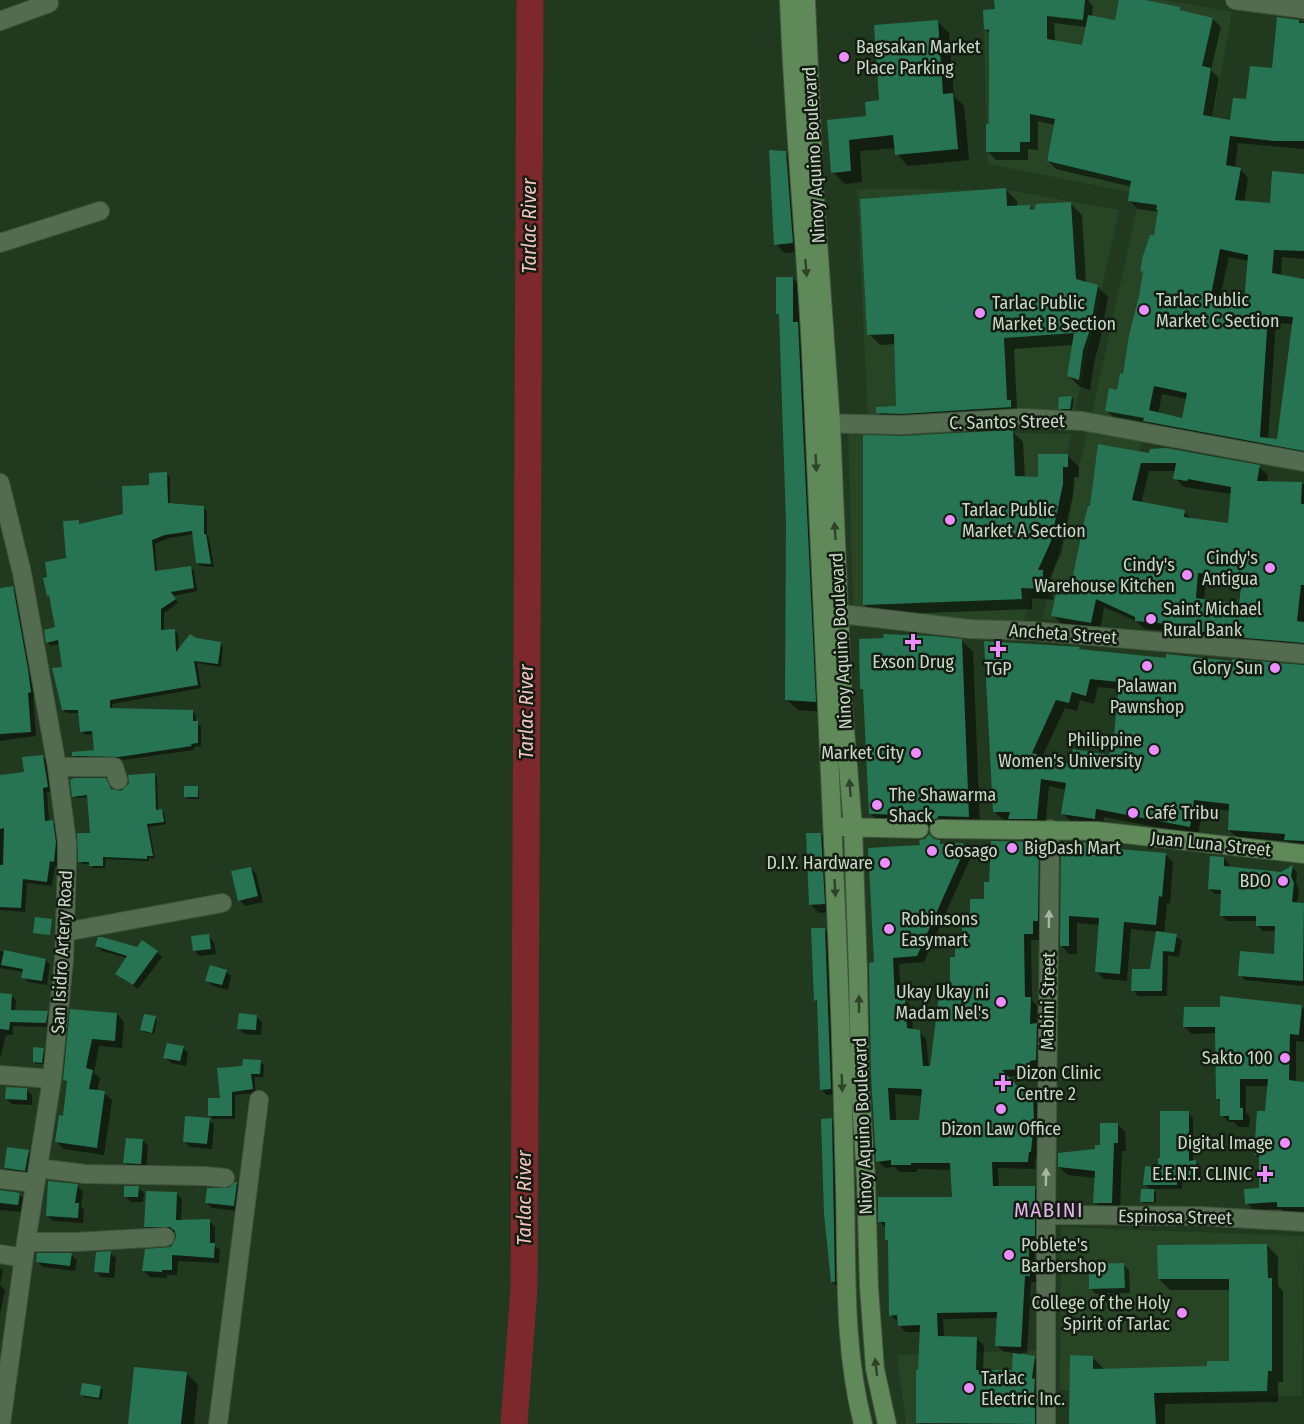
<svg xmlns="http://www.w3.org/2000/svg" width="1304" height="1424" font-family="'Fira Sans Condensed',sans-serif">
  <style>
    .built { fill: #274424 }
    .shadow { fill: #0007; fill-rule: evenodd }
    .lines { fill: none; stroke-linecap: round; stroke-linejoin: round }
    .river { stroke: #7c282c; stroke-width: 27 }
    .building { fill: #267453; fill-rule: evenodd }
    .minor-casing { stroke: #3f543c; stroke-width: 20 }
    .major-casing { stroke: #3f543c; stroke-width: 20 }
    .minor { stroke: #536c4f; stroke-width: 18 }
    .major { stroke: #5f8959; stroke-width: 18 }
    .oneway { fill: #2e432a }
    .oneway2 { fill: #a6b8a3 }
    .poi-dot { fill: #eb8dfc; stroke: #131d11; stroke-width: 2 }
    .labels { text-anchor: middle; stroke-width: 5; stroke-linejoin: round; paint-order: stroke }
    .poi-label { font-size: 18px; fill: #c9d8c7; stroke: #131d11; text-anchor: start }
    .street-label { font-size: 18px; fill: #c9d8c7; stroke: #131d11 }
    .water-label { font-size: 20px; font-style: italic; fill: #f6c3c0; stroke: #131d11 }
    .quarter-label { font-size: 21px; letter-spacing: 1.5px; fill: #e7b3f0; stroke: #131d11 }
  </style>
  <rect width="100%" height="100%" fill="#21391e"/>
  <path class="built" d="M1009 0H1164L1232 12 1200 191 1140 194 988 164 983 13H1002Z
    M1145 183 1201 193 1140 448 1080 622 1042 619 1092 413 1137 208Z
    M857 189 1007 190 1119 210 1074 416 868 420Z
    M848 429 1072 434 1024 622 969 626 853 607Z
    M1061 1227 1304 1236 1302 1396 1060 1390Z
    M1037 1350 1038 1424H906L897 1355Z"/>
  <path class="shadow" d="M996 0H1088L1093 6 1092 17 1116 22 1121 0H1136L1179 8 1183 12 1213 19 1221 27 1211 70 1219 78 1212 118 1232 122 1273 70 1278 18 1304 22V149L1238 143 1235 168 1240 169 1248 178 1244 203 1272 205 1273 172 1304 174V259L1282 257 1281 276 1304 281V457L1115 419 1106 410 1118 391 1124 376 1160 212 1138 209 1130 201 1132 187 1056 169 1047 160 1055 125 1038 121V150L1028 149V160H996L988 152 991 126 990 34 985 29 996 10ZM1054 23 1087 27 1083 47 1055 42ZM1229 257 1249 261 1245 304 1219 302ZM1276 323 1293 324 1279 440 1268 439ZM1162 394 1187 399 1183 420 1158 414Z
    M938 22 949 33 954 96 964 106 969 160 908 166 897 154 896 148 860 151 862 182 845 184 833 172 828 122 868 118Z
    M786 153 794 161 801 252 784 253 776 244Z
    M1006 190 1017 201V207L1029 206 1034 211 1071 204 1082 215 1086 283 1097 286 1108 297 1100 341 1094 362 1090 390 1080 387 1069 376 1074 345 1014 349 1017 408 1021 412 889 424 878 412 898 407 896 344 880 345 869 334Z
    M793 278 804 290 826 712 798 710 786 699 788 523 781 316 778 313Z
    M1072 397 1074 399 1072 411 1062 410 1060 408V398Z
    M1012 431 1023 442 1025 478H1040L1068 456 1079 467V477H1074L1073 496 1061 553 1050 578 1054 582 1053 600 1032 598V609L875 615 864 604 902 438Z
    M1099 445 1151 454 1259 467 1268 475 1267 483 1304 484V480V650L1179 639 1171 631 1145 629 1136 621 1104 607 1100 631 1062 624 1053 616 1067 597 1073 580 1091 508ZM1149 471H1176L1175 478 1184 487 1232 494 1229 524 1193 520 1184 512 1141 504ZM1206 581 1242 585 1240 606 1204 601Z
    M166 474 170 477V505L204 508 207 511V536L209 539 214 567 201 566 197 563 194 534 169 538 155 544 157 572 190 568 194 571 197 591 173 596 178 603 164 613V631H175L178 634 179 651 195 640 220 643 223 647 221 667 197 663 201 688 112 704 113 710 192 711 196 715V723L201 726V746L194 747V750L123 760 77 759 74 755 95 752 94 734 85 735 82 731 80 713H67L63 710V668L60 644 51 646 48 643 45 631 57 628 51 597 49 595 67 560 78 522 81 525 125 515 151 487Z
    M12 588 18 593 32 675 35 697H33L36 736 0 741V607Z
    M962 641 973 652 980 827 931 829 928 826 881 825 870 813 864 691 862 688Z
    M1079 648 1081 651 1167 659 1304 667V849L1294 848 1288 841 1238 838 1229 830 1230 811 1203 807 1198 835 1104 817 1103 826 1071 822 1063 813 1066 790 1049 786 1045 827H1018L1011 820H1003L994 811ZM1098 687 1119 689 1115 735 1110 756 1071 766 1042 757 1065 708 1077 711 1080 700 1094 704Z
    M43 757 48 762 52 792H47L49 822H52L57 827 60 848 58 866H55L52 886 27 883 25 912 0 910V776L25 773Z
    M155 775 157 777 158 811 161 810 164 813 166 824 149 827 155 858H149V861L106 859 105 868H93L90 864H83L80 862 91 834 88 797 76 798 74 796 108 783 112 790 121 792Z
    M197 787 199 789V799H188L186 797Z
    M821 834 830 843 833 912 819 913 810 904Z
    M933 840 942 845 962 844 969 852 970 859 924 962 899 964 901 1000 904 999 911 1007 913 1030 919 1031 926 1039 929 1068H931L952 990 956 959 963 938 985 900 990 884 1038 843 1045 850 1039 940H1031L1032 1000 1037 1006V1026L1043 1032V1067H1037V1076H1006L1023 1094 1032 1093 1040 1100 1038 1158H1036L1035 1169 998 1168 999 1187 1034 1188 1042 1195 1041 1243H1034L1036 1282H1031L1027 1353H1021L1020 1356 1034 1357 1041 1364V1424H920L918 1422 921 1332H906L899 1325V1322L890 1315V1243L886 1239V1228L880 1222 954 1199 952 1170 917 1169V1172H900L895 1167 885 1168 878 1161 875 964 921 846ZM895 1094 923 1096 921 1122 896 1121ZM998 1318 997 1345 1004 1352 1015 1353 1013 1371H983L984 1346 976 1338H944L943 1319Z
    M1063 843 1106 845 1111 850 1166 855 1173 862 1170 904 1167 903 1164 934 1176 936 1182 941 1179 957 1168 955 1167 996H1138L1133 990 1151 970 1158 932 1131 929 1127 981 1104 979 1096 971 1100 925 1077 923V954H1069L1062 946Z
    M1224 858 1229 864V868L1282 874 1292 867 1297 872 1296 882 1299 890 1297 904 1304 905V986L1245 980 1240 975 1276 956V931H1263L1258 926V921H1227L1222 916V894H1215L1209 888Z
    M251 868 256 874 263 902 245 906 240 900Z
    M824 929 830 935 836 1094 827 1095 821 1089 818 1003 815 1000Z
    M208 936 214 942 216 954 200 956 195 951Z
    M97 946 138 948 157 952 162 957 138 989 122 978 127 958 102 951Z
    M0 951 46 960 50 965 47 985 28 982 23 977 24 972 0 968Z
    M226 971 231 976 228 990 213 986 207 981Z
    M0 995H11L16 1000 15 1012 47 1013 52 1017 51 1027 13 1026V1035H6L0 1058Z
    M1301 1006 1304 1009V1042L1296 1041V1082L1304 1083V1214H1286L1281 1209 1254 1210 1247 1203 1260 1189V1159L1255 1154 1266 1113 1269 1086H1246V1113L1250 1117 1249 1127H1238L1234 1122H1229L1222 1115V1103L1217 1098V1033L1192 1034 1185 1027Z
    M72 1011 117 1014 124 1022 122 1048 99 1046 94 1073 100 1078 97 1092 104 1093 112 1100 104 1155 64 1149 57 1142 64 1117 68 1082 65 1079Z
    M256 1016 262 1022 261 1035 244 1034 239 1028Z
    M155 1018 157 1020 154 1034 144 1032 142 1029Z
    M183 1048 188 1053 186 1066 171 1063 165 1057Z
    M43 1049 46 1051 44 1064H37L34 1062Z
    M260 1062 264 1065 263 1077H254L256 1093 235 1095V1119H213L210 1115 244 1067Z
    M26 1090 32 1095V1105L12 1104 7 1099Z
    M1188 1113 1193 1118V1162H1196L1201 1167V1179L1182 1180V1189H1152L1156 1193V1203H1144L1142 1201 1151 1191 1145 1184 1159 1169 1161 1159Z
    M209 1120 214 1125 212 1149 190 1147 184 1141Z
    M831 1120 837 1126 838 1287 832 1282Z
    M1117 1124 1125 1132 1126 1151H1122L1120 1211 1103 1210 1095 1202 1096 1178 1068 1175 1059 1167 1096 1151Z
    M143 1141 148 1146 146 1169 131 1168 125 1162Z
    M28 1152 34 1157 31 1175 11 1173 5 1168Z
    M237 1184 242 1189 239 1211 212 1208 207 1203Z
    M77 1186 83 1191 81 1207 84 1210 83 1223 53 1221 47 1215Z
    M138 1188 144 1193 143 1202H131L125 1196Z
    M0 1192 19 1194 27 1202 26 1212 0 1210Z
    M176 1193 182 1199 181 1222 209 1221 215 1227V1246L220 1250 219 1263 178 1261 177 1275H167V1278L150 1277 144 1271 172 1248 178 1237 176 1232H152L146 1226Z
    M1267 1245 1278 1257V1286L1283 1291V1382H1278V1402L1165 1404V1424H1070L1093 1358 1104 1369 1208 1367 1231 1363V1290H1170L1159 1279Z
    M110 1253 116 1258 114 1278 101 1277 96 1271Z
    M71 1255 77 1260 75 1271 43 1267 38 1262Z
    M1124 1265 1129 1270 1130 1293 1096 1294 1091 1289Z
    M0 1268 3 1271 0 1285 5 1290 0 1314Z
    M186 1373 198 1385 194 1424H129Z
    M100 1388 103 1390 101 1400 84 1397 82 1394Z"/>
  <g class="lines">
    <path class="river" d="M514 1424 524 1288 530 0"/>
  </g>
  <path class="building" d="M994 0H1085L1083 20 1047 16V39L1082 45 1088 15 1115 20 1119 0H1145L1180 7V10L1213 18 1202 66 1211 68 1203 115 1230 120 1233 98 1246 99 1250 66 1272 68 1277 17 1299 20V23H1304V141H1275L1230 136 1226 165 1241 168 1235 200 1270 203 1272 171 1304 174V251L1274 250 1272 273 1304 279V451L1143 421 1144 418 1105 411 1109 388 1117 390 1120 373 1123 374 1129 335 1139 296 1143 272 1140 271 1143 256 1150 235H1154L1158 210H1156L1157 205 1128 201 1131 181 1047 161 1055 119 1030 114V142H1020V152H986V124H989V30L984 29 983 10 995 9ZM1220 249 1248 255 1244 303 1210 300ZM1268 315 1293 317 1277 439 1260 437ZM1154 386 1187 393 1182 418 1149 410Z
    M938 20 943 94 953 93 958 149 895 155 893 135 849 140 851 171 831 173 827 120 866 116 865 102 879 100 874 25Z
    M769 150 786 151 793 243 774 245Z
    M1006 188 1007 206 1030 205V209L1034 210 1036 204 1071 202 1076 279 1098 285 1090 330 1083 350 1079 380 1067 376 1074 333 1004 338 1007 400H1011V407L901 414 876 413V407L896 406 894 334 867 335 860 199Z
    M776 277H793V322H798L816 702 785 700 786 523 779 314H776Z
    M1072 396 1070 409H1058L1059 397Z
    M1013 430 1015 476 1038 477V454H1068V467H1063V484L1051 541 1038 570H1043V589L1021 588 1022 599 863 605V435L902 436Z
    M1098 444 1149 453 1150 449 1166 448 1260 465 1257 481 1302 482 1301 504H1304V585H1301L1297 621 1304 622V643L1234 637 1193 630 1192 633 1169 631V624L1135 621V617L1096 599 1091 623 1051 616 1056 594 1066 595 1072 580 1084 522 1088 506H1090ZM1141 463H1176L1173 479 1187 481 1188 479 1231 487 1228 523 1184 517 1185 510 1132 500ZM1198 573 1242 578 1239 604 1196 598Z
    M167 472 168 503 204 506V534H206L211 564 196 563 192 531 165 535 152 540 155 571 191 566 194 588 171 592 176 599 161 609V630L175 629 176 652 190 634 196 638 221 642 218 664 194 661 198 685 110 700V708L193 710V721H198V743L191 744 192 746 119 757 72 756V752L94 750 92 731 80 732 78 710H62L52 668 62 667 58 640 46 643 44 630 55 627 49 595 47 596 43 578 47 577 45 562 66 558 63 521 79 520V524L123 514 122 486 149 485V473Z
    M13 586 28 669 31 692 28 693 31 732 0 734V588Z
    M883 634 933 636 962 639 969 817 938 816V818L933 820 929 824 924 819 918 818V815L869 814 863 689H860L859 639 884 638Z
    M984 641 1080 647 1079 649 1166 658V654L1232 661V659L1304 665V841L1284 840 1285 834 1228 830 1229 804 1194 800 1190 827 1096 809 1095 819 1061 814 1066 783 1041 779 1037 819H1008L1010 812H993ZM1090 679 1119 682 1114 735 1109 755 1073 749 1070 764 1032 753 1056 700 1069 703 1072 692 1086 696Z
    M43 755 48 787 43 788 45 821 53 820 56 842 54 862 50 861 47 882 23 879 21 908 0 907V865H3L4 828 0 829V775L24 772 22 757Z
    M155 773 156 810 162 809 164 822 147 824 153 856H147V859L103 857V866H89V862H78L77 833H90L87 795 72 797 70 780 74 778H106L111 789 121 791 129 783 128 775Z
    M184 786H198V797H184Z
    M806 833H821L825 904 809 905Z
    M929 834 934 839 940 840V844L963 843 964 851 917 956 893 958 895 999 905 998 907 1028 920 1030 923 1066H930L940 987 950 988V957H955V937H962V922H970V899H984V882H989L991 841 1039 842 1038 921H1033V934H1024L1025 997H1031L1030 1024 1037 1023 1036 1060 1030 1061 1031 1069 1002 1070 1023 1092H1033L1034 1121 1031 1152H1029L1028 1162H992L993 1186H1035V1236H1028L1030 1276H1025L1021 1347 995 1346 997 1312 937 1313 938 1336 977 1337 976 1370H1012L1013 1353 1035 1356 1032 1378 1035 1379 1033 1408H1035V1424L916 1423V1370H918L920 1325 898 1326 897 1315 889 1316 888 1240H885V1222H878V1197H952L950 1163H911V1165H891V1160L876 1162 871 1074 869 963 874 962 868 848 920 845 919 840 925 839ZM888 1088 922 1089 919 1120H890Z
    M1061 842 1104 843H1107L1106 848 1166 853 1162 897 1159 896 1156 925 1124 922 1120 974 1095 972 1099 918 1069 916V946H1060Z
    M1210 856 1224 857V866L1281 872 1293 865 1291 876 1294 883 1292 902 1304 903 1303 981 1238 976 1240 951 1274 954 1275 926H1256V916H1220L1221 890 1208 889Z
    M251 867 258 896 238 901 231 871Z
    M35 917 52 919 50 935 33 933Z
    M811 928H825L831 1089 820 1090 817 1000 814 1001Z
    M1156 931 1177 934 1174 952 1163 951 1162 991H1131L1132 969H1150Z
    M209 934 211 949 193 951 191 936Z
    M98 937H102L137 947 142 940 158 951 133 985 115 974 127 956 95 946Z
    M4 950 46 959 42 981 21 978 23 969 1 965Z
    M210 965 227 970 222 985 205 981Z
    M0 993 12 994 11 1010 48 1011 46 1023 10 1022 9 1030 0 1029Z
    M1220 996 1302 1005 1299 1035 1290 1034 1289 1080 1304 1082V1207H1277V1202L1245 1204 1244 1189 1259 1188V1155H1254L1257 1111H1265L1268 1079H1240V1108H1243V1120H1229V1116H1220V1099H1216L1215 1027H1183L1184 1007H1220Z
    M70 1009 117 1013 115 1041 92 1039 86 1068 93 1070 89 1089 105 1091 97 1148 55 1142 59 1115 63 1116 67 1081 63 1080Z
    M239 1013 257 1015 256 1030 237 1029Z
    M144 1014 156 1016 152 1033 140 1030Z
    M167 1043 184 1046 180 1061 163 1058Z
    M33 1047 44 1048 42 1063 33 1062Z
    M243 1059 261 1060 260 1074H251L253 1089 232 1092V1116H208V1098H220L217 1068 242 1066Z
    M6 1087 27 1088V1100L5 1099Z
    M1160 1111H1189V1161L1196 1160 1197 1175 1177 1176V1185H1143L1145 1166 1158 1167V1158H1160Z
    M185 1116 210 1118 207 1144 183 1142Z
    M832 1118 835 1282H831L824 1214 821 1119Z
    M1100 1123H1118V1143H1114L1112 1203H1093L1095 1171 1058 1167V1153L1095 1149V1145H1100Z
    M126 1138 143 1139 141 1164 123 1163Z
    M7 1147 29 1150 25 1171 4 1168Z
    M48 1181 78 1184 75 1203H79L78 1218 46 1216Z
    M235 1182H237L234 1206 205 1203 207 1188H229Z
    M124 1186H139L138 1197H124Z
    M1141 1189H1154V1202H1140Z
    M0 1190 20 1193 18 1205 0 1203Z
    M146 1191 177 1192 176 1220 210 1219V1243H215L214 1258 172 1255V1270H162V1272L142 1271 145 1249 171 1247 176 1237 175 1231 170 1227H144Z
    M1267 1244 1268 1278H1272V1371H1268L1267 1391 1154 1393 1156 1424H1069L1070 1355 1093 1356V1369L1207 1366V1361H1229V1279H1158L1157 1245Z
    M111 1251 109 1273 94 1272 96 1252Z
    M37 1253H72L70 1266 36 1262Z
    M1124 1263 1125 1288 1089 1289V1264Z
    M134 1367 187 1372 181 1424H128Z
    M82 1383 101 1386 99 1398 80 1395Z"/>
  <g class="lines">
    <defs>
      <path id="minor" d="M1235 0 1304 9
        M0 21 49 3
        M0 243 100 211
        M815 423 901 425 1022 418 1082 421 1304 462
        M0 483 22 573 57 767 67 842V861L64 960 52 1079 26 1242 1 1424
        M824 612 970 629 1033 631 1304 654
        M57 767H114L118 780
        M65 932 222 903
        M0 1075 52 1079
        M38 1168 85 1174 204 1176 225 1178
        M0 1179 35 1183
        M1046 1215 1199 1216 1304 1222
        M26 1242H75L165 1237
        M0 1254 24 1258
        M218 1424 259 1100
        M1046 1424V1215L1050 829"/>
      <path id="major" d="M789 0C793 117 805 234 811 351 820 537 828 723 836 909 840 1002 843 1096 845 1189 847 1267 843 1347 863 1424
        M806 0 814 185 831 424 843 704 853 827 858 973 860 1085 866 1180 869 1287 875 1369 887 1424
        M842 827 919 829
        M939 829 1097 831 1304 854"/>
    </defs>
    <use href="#minor" class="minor-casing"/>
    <use href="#major" class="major-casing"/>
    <use href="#minor" class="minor"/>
    <use href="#major" class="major"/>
  </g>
  <defs><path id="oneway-solid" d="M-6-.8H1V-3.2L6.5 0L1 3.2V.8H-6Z" transform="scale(1.5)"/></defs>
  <g class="oneway">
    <use href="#oneway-solid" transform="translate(806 268) rotate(85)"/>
    <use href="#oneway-solid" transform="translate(816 463) rotate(87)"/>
    <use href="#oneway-solid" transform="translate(835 531) rotate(-94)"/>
    <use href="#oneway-solid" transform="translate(850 788) rotate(-94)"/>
    <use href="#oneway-solid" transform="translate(835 888) rotate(87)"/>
    <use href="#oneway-solid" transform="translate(859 1004) rotate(-90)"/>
    <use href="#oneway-solid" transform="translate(842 1083) rotate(88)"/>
    <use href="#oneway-solid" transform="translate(876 1367) rotate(-97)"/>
  </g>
  <g class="oneway2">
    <use href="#oneway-solid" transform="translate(1049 919) rotate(-89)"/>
    <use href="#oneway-solid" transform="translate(1046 1177) rotate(-89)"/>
  </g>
  <g class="poi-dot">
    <circle cx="844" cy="57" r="6"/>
    <circle cx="1144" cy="310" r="6"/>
    <circle cx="980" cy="313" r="6"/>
    <circle cx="950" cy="520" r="6"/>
    <circle cx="1270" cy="568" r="6"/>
    <circle cx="1187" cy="575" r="6"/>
    <circle cx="1151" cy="619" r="6"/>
    <path d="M910 633h6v6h6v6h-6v6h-6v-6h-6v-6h6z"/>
    <path d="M995 640h6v6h6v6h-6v6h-6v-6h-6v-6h6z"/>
    <circle cx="1147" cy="666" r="6"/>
    <circle cx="1275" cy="668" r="6"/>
    <circle cx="1154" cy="750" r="6"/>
    <circle cx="916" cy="753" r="6"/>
    <circle cx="877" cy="805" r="6"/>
    <circle cx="1133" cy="813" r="6"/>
    <circle cx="1012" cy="848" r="6"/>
    <circle cx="932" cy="851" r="6"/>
    <circle cx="885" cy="863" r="6"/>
    <circle cx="1283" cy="881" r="6"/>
    <circle cx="889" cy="929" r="6"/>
    <circle cx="1001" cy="1002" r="6"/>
    <circle cx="1285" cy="1058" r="6"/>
    <path d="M1000 1074h6v6h6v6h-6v6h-6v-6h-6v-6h6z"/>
    <circle cx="1001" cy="1109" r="6"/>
    <circle cx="1285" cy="1143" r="6"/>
    <path d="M1262 1165h6v6h6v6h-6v6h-6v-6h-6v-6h6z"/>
    <circle cx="1009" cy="1255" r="6"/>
    <circle cx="1182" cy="1313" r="6"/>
    <circle cx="969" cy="1388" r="6"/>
  </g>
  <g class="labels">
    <g class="poi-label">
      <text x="856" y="53">Bagsakan Market<tspan x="856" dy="21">Place Parking</tspan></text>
      <text x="1156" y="306">Tarlac Public<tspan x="1156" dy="21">Market C Section</tspan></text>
      <text x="992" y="309">Tarlac Public<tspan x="992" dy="21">Market B Section</tspan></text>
      <text x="962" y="516">Tarlac Public<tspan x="962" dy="21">Market A Section</tspan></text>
      <text x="1258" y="564" text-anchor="end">Cindy's<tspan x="1258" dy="21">Antigua</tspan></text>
      <text x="1175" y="571" text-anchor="end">Cindy's<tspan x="1175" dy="21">Warehouse Kitchen</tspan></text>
      <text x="1163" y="615">Saint Michael<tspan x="1163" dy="21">Rural Bank</tspan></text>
      <text x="913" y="668" text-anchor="middle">Exson Drug</text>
      <text x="1263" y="674" text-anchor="end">Glory Sun</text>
      <text x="998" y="675" text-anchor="middle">TGP</text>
      <text x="1147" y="692" text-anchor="middle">Palawan<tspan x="1147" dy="21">Pawnshop</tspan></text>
      <text x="1142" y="746" text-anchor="end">Philippine<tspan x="1142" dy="21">Women's University</tspan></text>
      <text x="904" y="759" text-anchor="end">Market City</text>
      <text x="889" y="801">The Shawarma<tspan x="889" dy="21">Shack</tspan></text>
      <text x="1145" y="819">Café Tribu</text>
      <text x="1024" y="854">BigDash Mart</text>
      <text x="944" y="857">Gosago</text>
      <text x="873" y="869" text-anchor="end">D.I.Y. Hardware</text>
      <text x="1271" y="887" text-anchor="end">BDO</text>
      <text x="901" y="925">Robinsons<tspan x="901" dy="21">Easymart</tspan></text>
      <text x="989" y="998" text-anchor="end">Ukay Ukay ni<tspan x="989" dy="21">Madam Nel's</tspan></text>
      <text x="1273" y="1064" text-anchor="end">Sakto 100</text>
      <text x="1016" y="1079">Dizon Clinic<tspan x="1016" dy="21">Centre 2</tspan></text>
      <text x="1001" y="1135" text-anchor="middle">Dizon Law Office</text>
      <text x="1273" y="1149" text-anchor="end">Digital Image</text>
      <text x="1252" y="1180" text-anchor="end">E.E.N.T. CLINIC</text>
      <text x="1021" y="1251">Poblete's<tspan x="1021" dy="21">Barbershop</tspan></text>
      <text x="1170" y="1309" text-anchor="end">College of the Holy<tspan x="1170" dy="21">Spirit of Tarlac</tspan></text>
      <text x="981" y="1384">Tarlac<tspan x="981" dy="21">Electric Inc.</tspan></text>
    </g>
    <g class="street-label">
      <text transform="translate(814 155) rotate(-93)" y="6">Ninoy Aquino Boulevard</text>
      <text transform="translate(1007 422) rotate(-1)" y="6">C. Santos Street</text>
      <text transform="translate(1063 634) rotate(4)" y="6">Ancheta Street</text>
      <text transform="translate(841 641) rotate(-93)" y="6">Ninoy Aquino Boulevard</text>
      <text transform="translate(1211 844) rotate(6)" y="6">Juan Luna Street</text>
      <text transform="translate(62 952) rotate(-87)" y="6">San Isidro Artery Road</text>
      <text transform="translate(1048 1001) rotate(-89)" y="6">Mabini Street</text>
      <text transform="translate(863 1126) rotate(-92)" y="6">Ninoy Aquino Boulevard</text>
      <text transform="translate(1175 1217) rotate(1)" y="6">Espinosa Street</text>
    </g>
    <g class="water-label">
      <text transform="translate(529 226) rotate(-90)" y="7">Tarlac River</text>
      <text transform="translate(526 712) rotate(-90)" y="7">Tarlac River</text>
      <text transform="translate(524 1198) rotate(-90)" y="7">Tarlac River</text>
    </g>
    <g class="quarter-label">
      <text x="1049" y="1217">MABINI</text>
    </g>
  </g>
</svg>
